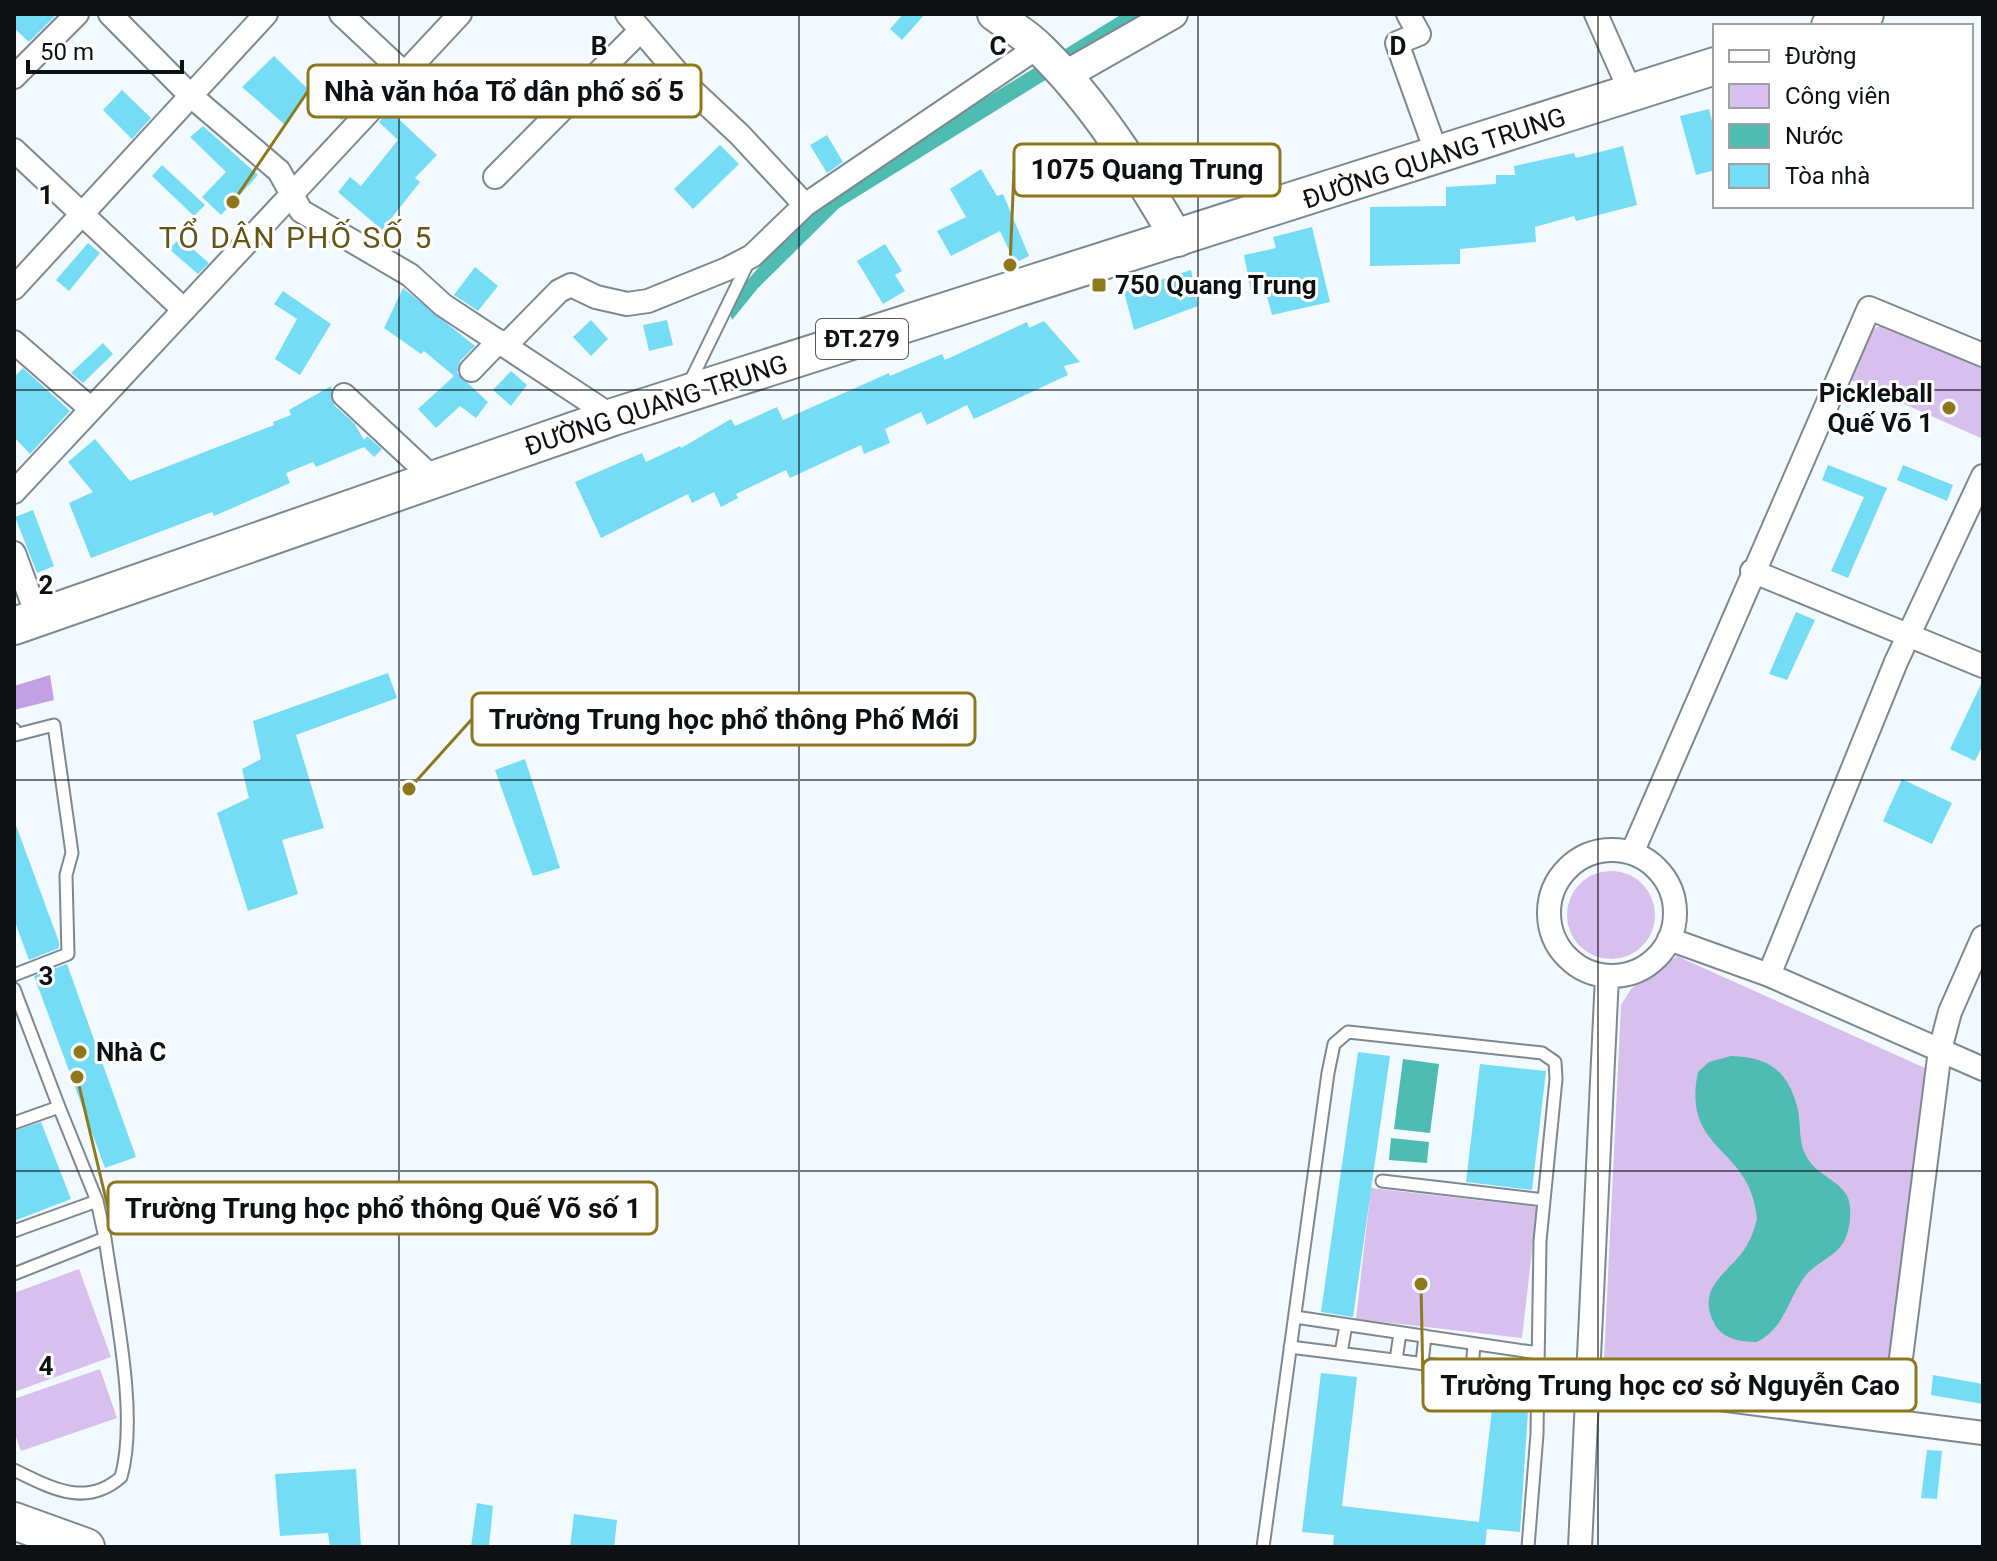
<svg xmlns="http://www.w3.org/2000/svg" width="1997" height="1561" font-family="Roboto,sans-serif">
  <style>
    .green { fill: #d7bfee }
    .forest { fill: #c4a1e5 }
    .water { fill: #4ebcb0 }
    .building { fill: #75dcf5 }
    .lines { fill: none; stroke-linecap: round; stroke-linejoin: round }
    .service-casing { stroke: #7d8891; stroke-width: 15 }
    .minor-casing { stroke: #7d8891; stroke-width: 26 }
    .tertiary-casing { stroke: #7d8891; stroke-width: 32 }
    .secondary-casing { stroke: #7d8891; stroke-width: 36 }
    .primary-casing { stroke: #7d8891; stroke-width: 40 }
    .service { stroke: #fff; stroke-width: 11 }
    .minor { stroke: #fff; stroke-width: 22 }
    .tertiary { stroke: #fff; stroke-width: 28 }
    .secondary { stroke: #fff; stroke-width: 32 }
    .primary { stroke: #fff; stroke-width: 36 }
    .grid { fill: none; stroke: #0d1114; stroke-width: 2; stroke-opacity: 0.55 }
    .poi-dot { fill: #8e781d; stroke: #fff; stroke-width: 3 }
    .labels { text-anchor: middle; stroke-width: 6; stroke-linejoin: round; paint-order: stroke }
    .shield { fill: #fff; stroke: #56585a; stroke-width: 2 }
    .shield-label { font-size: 24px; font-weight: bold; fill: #0d1114 }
    .street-label { font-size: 26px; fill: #0d1114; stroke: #fff }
    .poi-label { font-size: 26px; font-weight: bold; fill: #0d1114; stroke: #fff; text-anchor: start }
    .quarter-label { font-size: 30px; letter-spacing: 2px; fill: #645417; stroke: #fff }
    .grid-label { font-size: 26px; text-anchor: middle; font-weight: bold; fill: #0d1114; stroke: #fff; stroke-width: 6; stroke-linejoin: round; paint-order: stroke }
    .leader { fill: none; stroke: #8e781d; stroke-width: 3 }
    .callout-dot { fill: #8e781d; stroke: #fff; stroke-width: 3 }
    .callout { fill: #fff; stroke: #8e781d; stroke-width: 3 }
    .callout-label { font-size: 28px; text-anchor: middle; font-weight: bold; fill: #0d1114 }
  </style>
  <rect width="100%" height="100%" fill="#f2f9ff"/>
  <path class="green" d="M1882 325 1983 368V439L1848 379 1867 332Z
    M1567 915a44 44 0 1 1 88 0a44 44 0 1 1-88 0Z
    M1677 956 1927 1069 1889 1392 1884 1404 1873 1408 1615 1377 1607 1371 1604 1360 1621 1005 1631 989Z
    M1371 1188 1537 1207 1522 1338 1356 1319Z
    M79 1269 111 1357 14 1392V1293Z
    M100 1369 117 1418 21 1451 14 1431V1399Z"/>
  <path class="forest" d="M50 675 54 700 14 710V686Z"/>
  <path class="water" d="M1122 14H1152L839 208 758 288 732 320 727 304 798 222 875 166Z
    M1731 1056C1767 1057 1787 1069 1797 1106 1802 1125 1797 1142 1808 1159 1819 1178 1850 1183 1850 1208 1851 1219 1849 1233 1843 1243 1834 1257 1817 1262 1806 1275 1788 1298 1785 1328 1757 1342 1740 1342 1722 1339 1714 1323 1697 1290 1724 1275 1741 1254 1749 1244 1754 1231 1757 1219 1751 1145 1681 1153 1698 1072L1709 1062Z
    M1403 1059 1439 1064 1430 1133 1394 1129Z
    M1391 1138 1429 1142 1427 1163 1389 1160Z"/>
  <path class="building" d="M14 14H57L29 42 14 28Z
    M903 14H925L902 40 890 29Z
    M274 56 310 91 285 125 242 87Z
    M342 66 369 90 342 120 314 94Z
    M122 90 151 118 132 139 103 110Z
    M1709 109 1715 132V170L1696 175 1680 116Z
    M389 110 437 155 415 178 420 182 382 230 338 192 350 177 361 186 398 140 379 122Z
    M203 126 258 175 221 215 202 197 226 172 190 137Z
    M827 135 843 162 827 173 810 145Z
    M720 145 739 164 693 209 674 189Z
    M1623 146 1637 205 1576 221 1574 216 1535 227 1536 242 1460 249V264L1370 266V207L1446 206V187L1496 184V175H1515L1514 166 1574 153 1576 158Z
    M162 165 205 205 194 216 152 176Z
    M981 169 997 196 1003 194 1029 256 1015 263 1000 231 951 256 937 231 966 217 950 189Z
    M1312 227 1330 302 1272 315 1265 289 1251 291 1244 255 1276 248 1273 237Z
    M180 238 209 263 198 274 169 249Z
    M88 243 100 253 69 291 56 280Z
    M885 244 902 271 895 275 905 291 883 304 857 261Z
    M475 267 498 286 478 311 454 295Z
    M1191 270 1198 306 1134 330 1124 292Z
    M403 288 475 346 460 361 457 373 488 402 476 418 460 406 436 428 418 409 454 376 424 351 421 354 384 328Z
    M283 291 331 324 300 375 275 359 297 319 274 304Z
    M591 320 608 339 591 356 573 337Z
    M667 320 673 345 649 351 643 325Z
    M1044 321 1080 362 1064 366 1068 375 974 419 967 405 927 425 921 412 885 429 890 443 864 454 861 445 790 478 786 470 736 494 738 498 721 507 714 492 692 503 688 494 601 538 575 482 642 453 646 462 680 446 681 448 731 419 735 426 777 407 783 420 889 373 890 376 942 354 945 360 1027 322 1029 328Z
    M103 343 113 354 83 383 71 373Z
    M23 368 70 411 30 454 14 437V377Z
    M511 371 527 385 511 406 493 390Z
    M331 386 334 405 354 423 364 440 367 436 382 449 374 457 364 447 316 467 313 462 286 473 290 483 214 516 212 512 91 558 69 503 93 492 68 462 95 439 130 481 274 425 273 422 291 415 289 410Z
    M1828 465 1887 488 1848 578 1831 571 1864 497 1822 480Z
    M1903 465 1953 485 1947 501 1897 480Z
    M33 510 54 566 37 573 15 517Z
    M1796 612 1815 620 1787 680 1769 674Z
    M388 673 397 698 296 735 324 828 282 840 298 894 248 911 217 813 249 798 242 769 261 759 253 721Z
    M1983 680V745L1975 761 1950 749Z
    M525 759 560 868 533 876 495 770Z
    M1902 779 1952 803 1932 844 1883 821Z
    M14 820 59 942V948L29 960 14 919Z
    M67 964 136 1157 105 1168 34 976Z
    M1358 1052 1390 1056 1353 1317 1321 1312Z
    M1480 1064 1546 1071 1532 1190 1466 1182Z
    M41 1122 71 1199 14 1221V1131Z
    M1321 1373 1357 1377 1342 1506 1479 1522 1494 1392 1529 1396 1520 1532 1487 1529 1485 1547H1333L1334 1535 1302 1532Z
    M1933 1375 1983 1384V1404L1931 1395Z
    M1927 1450 1942 1451 1937 1499 1921 1498Z
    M356 1469 361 1547H330L328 1533 280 1536 275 1474Z
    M477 1503 493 1506 489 1547H471Z
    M574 1514 617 1520 614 1547H570Z"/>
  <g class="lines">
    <defs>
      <path id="service" d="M689 384 748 263
        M14 729 15 735 54 725 72 853 66 875 68 954 14 975
        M14 989 59 1107 14 1123
        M1382 1181 1544 1200
        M14 1231 97 1201 59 1107
        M14 1274 105 1238 97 1201
        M1295 1317 1538 1353
        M1290 1347 1537 1378
        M1341 1353 1346 1325
        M1396 1360 1400 1333
        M1422 1363 1425 1336
        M1472 1370 1474 1344
        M14 1470C51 1488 86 1508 121 1477 139 1415 114 1304 105 1238
        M1263 1547 1328 1073 1334 1044 1348 1032 1542 1053 1555 1062 1556 1079 1540 1241 1538 1368
        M1528 1547 1537 1434 1538 1368 1588 1373"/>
      <path id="minor" d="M110 14 191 96 279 171 301 211 410 275 443 305 613 417
        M341 14 404 73
        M627 14 693 91 740 135 805 205
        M1408 14 1419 34 1397 43 1438 157
        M1596 14 1632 95
        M14 77 77 14
        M14 150 184 310
        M495 177 641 30
        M14 288 266 14
        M14 342 91 409
        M505 346 559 291 571 285 596 297 627 304 648 301 727 269 752 256 805 205 1038 47
        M471 370 499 341
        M344 395 434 479
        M14 492 460 14
        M14 553 38 618
        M1752 571 1983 666
        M1549 913a63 63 0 1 1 126 0a63 63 0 1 1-126 0Z
        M1632 853 1869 308 1983 355
        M1669 939 1769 975 1983 1069
        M1769 975 1896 662 1983 476
        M1588 1382 1983 1433
        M1893 1421 1940 1050 1950 1012 1983 937
        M1580 1547 1607 976"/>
      <path id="tertiary" d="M1064 76 1173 14"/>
      <path id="secondary" d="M994 14C1009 25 1026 35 1039 48 1095 102 1139 173 1178 240"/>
      <path id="primary" d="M1830 26 1865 14
        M14 626 613 417 1715 66
        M14 1521 86 1547"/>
    </defs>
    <use href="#service" class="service-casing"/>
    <use href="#minor" class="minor-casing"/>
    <use href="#tertiary" class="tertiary-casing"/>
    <use href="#secondary" class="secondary-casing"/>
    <use href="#primary" class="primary-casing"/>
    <use href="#service" class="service"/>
    <use href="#minor" class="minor"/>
    <use href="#tertiary" class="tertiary"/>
    <use href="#secondary" class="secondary"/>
    <use href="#primary" class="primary"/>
  </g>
  <path class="grid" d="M399 14V1547M799 14V1547M1198 14V1547M1598 14V1547M14 390H1983M14 780H1983M14 1171H1983"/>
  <g class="poi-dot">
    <rect x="1091" y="277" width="16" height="16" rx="4"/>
    <circle cx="1949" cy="408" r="8"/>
    <circle cx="80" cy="1052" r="8"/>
  </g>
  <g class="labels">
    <rect class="shield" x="816" y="319" width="92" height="40" rx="6"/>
    <g class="shield-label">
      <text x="862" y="347">ĐT.279</text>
    </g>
    <g class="street-label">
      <text transform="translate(1434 158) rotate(-18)" y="9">ĐƯỜNG QUANG TRUNG</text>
      <text transform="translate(656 405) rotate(-18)" y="9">ĐƯỜNG QUANG TRUNG</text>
    </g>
    <g class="poi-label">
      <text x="1115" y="294">750 Quang Trung</text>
      <text x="1933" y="402" text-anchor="end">Pickleball<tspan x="1933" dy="30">Quế Võ 1</tspan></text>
      <text x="96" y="1061">Nhà C</text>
    </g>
    <g class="quarter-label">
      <text x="296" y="248">TỔ DÂN PHỐ SỐ 5</text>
    </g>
  </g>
  <g class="grid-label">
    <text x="599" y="55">B</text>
    <text x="998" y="55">C</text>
    <text x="1398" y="55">D</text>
    <text x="46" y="204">1</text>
    <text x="46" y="594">2</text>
    <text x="46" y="985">3</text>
    <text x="46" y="1375">4</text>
  </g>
  <path class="leader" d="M233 202L308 91M1010 265L1014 170M409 789L472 719M77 1077L108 1208M1421 1284L1423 1385"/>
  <g class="callout-dot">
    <circle cx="233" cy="202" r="8"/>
    <circle cx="1010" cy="265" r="8"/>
    <circle cx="409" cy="789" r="8"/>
    <circle cx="77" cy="1077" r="8"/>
    <circle cx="1421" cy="1284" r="8"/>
  </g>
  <g class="callout">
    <rect x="308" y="65" width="393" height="52" rx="8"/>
    <rect x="1014" y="144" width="266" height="52" rx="8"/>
    <rect x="472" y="693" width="503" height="52" rx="8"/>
    <rect x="108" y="1182" width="549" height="52" rx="8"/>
    <rect x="1423" y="1359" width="493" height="52" rx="8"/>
  </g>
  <g class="callout-label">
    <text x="504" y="101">Nhà văn hóa Tổ dân phố số 5</text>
    <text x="1147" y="179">1075 Quang Trung</text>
    <text x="724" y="729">Trường Trung học phổ thông Phố Mới</text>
    <text x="383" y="1218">Trường Trung học phổ thông Quế Võ số 1</text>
    <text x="1670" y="1395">Trường Trung học cơ sở Nguyễn Cao</text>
  </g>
  <rect width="1997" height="1561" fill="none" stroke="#0d1114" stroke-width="32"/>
  <rect x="1713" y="24" width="260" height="184" fill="#ffffff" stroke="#9ea0a1" stroke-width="2"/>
  <rect x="1729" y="50" width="40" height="12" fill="#ffffff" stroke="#9ea0a1" stroke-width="2"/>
  <text x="1785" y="64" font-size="24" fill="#0d1114">Đường</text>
  <rect x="1729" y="84" width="40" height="24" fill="#d7bfee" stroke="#9ea0a1" stroke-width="2"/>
  <text x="1785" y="104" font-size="24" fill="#0d1114">Công viên</text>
  <rect x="1729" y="124" width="40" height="24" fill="#4ebcb0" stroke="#9ea0a1" stroke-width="2"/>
  <text x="1785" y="144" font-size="24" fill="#0d1114">Nước</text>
  <rect x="1729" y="164" width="40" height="24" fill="#75dcf5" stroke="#9ea0a1" stroke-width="2"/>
  <text x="1785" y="184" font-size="24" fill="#0d1114">Tòa nhà</text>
  <path d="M28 60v12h154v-12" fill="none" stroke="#0d1114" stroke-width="4"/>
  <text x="40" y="60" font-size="24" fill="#0d1114" stroke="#ffffff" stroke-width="6" paint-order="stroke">50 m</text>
</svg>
